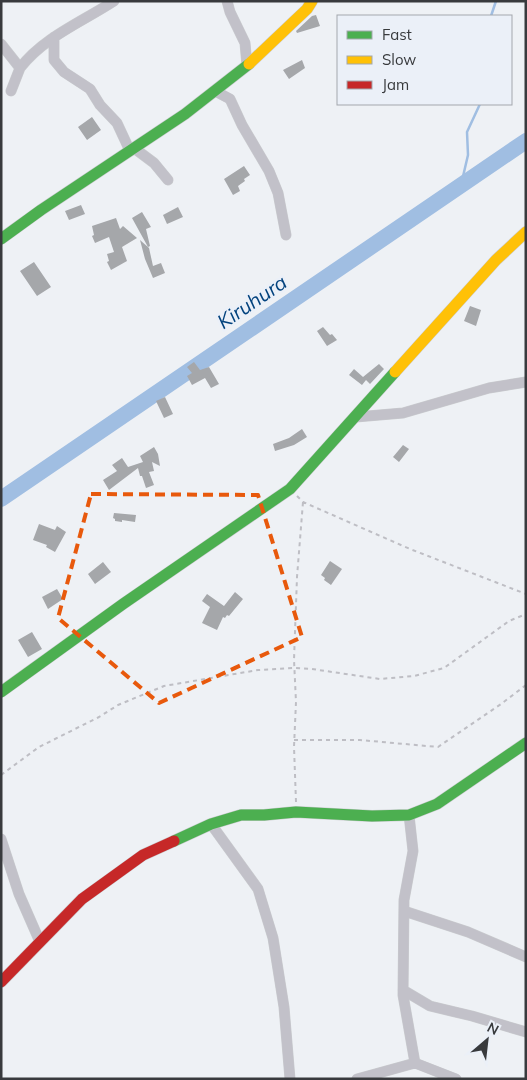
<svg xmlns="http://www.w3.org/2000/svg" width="527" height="1080" font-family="Mulish,sans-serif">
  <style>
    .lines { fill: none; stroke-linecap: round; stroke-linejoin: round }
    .stream { stroke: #a0bee2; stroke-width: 2.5 }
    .river { stroke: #a0bee2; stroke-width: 16 }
    .building { fill: #a5a7aa }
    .street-casing { stroke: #cacccf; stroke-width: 11 }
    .fast-casing { stroke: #cacccf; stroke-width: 12 }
    .slow-casing { stroke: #cacccf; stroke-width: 12 }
    .jam-casing { stroke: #cacccf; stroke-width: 12 }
    .path { stroke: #bebec4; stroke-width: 2; stroke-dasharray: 4 4; stroke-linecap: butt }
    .street { stroke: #c2c1c9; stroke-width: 10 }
    .fast { stroke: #4caf50; stroke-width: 11 }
    .slow { stroke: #ffc107; stroke-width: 11 }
    .jam { stroke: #c62828; stroke-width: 11 }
    .marked { fill: none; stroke: #e8590c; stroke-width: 4; stroke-dasharray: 10 6; stroke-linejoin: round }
    .labels { text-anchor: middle; stroke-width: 5; stroke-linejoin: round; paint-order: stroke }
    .water-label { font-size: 20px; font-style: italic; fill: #02427d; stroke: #ebf0f8 }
  </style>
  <rect width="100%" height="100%" fill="#eef1f5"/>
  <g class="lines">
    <path class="stream" d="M491 16 496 1
      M461 185 468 155 467 132 480 104"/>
    <path class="river" d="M1 499 526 141"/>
  </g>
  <path class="building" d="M316 15 320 26 297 33 296 31 312 16Z
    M302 60 305 68 289 79 283 70Z
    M92 117 101 130 87 140 78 127Z
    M244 166 250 175 244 179 245 181 238 186 240 191 233 195 224 179Z
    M81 205 85 214 69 220 65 211Z
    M178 207 183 217 167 224 163 215Z
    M142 212 151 227 146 229 150 246 148 247 132 218Z
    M116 218 120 229 123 226 137 238 122 247 127 261 111 270 107 262 109 261 107 254 114 252 109 237 95 243 92 236 94 235 92 226Z
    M140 240 149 248 153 266 161 263 165 273 153 278 145 259Z
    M34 262 51 287 37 296 20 271Z
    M470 306 481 310 476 326 464 321Z
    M323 327 330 335 332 334 337 340 327 346 317 331Z
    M194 362 200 370 209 367 219 384 211 388 205 378 192 385 187 376 192 373 187 367Z
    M379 364 384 369 370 384 366 380 362 385 349 375 354 369 363 377Z
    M165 397 173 414 164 418 156 401Z
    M302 429 307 437 294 445 275 451 273 444 289 438Z
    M403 445 409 449 399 462 393 457Z
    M154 447 158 454 160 466 152 462 154 471 149 472 154 485 146 488 142 476H140L138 468 109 490 103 480 117 471 112 465 122 458 128 467 143 462 140 456Z
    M114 513 136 515 135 522 122 520V522L115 521V519L113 518Z
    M39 524 55 530 57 526 66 532 55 552 46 547 47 545 33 540Z
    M330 561 342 569 331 585 324 580 325 578 321 575Z
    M103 562 111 572 95 584 88 574Z
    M57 589 63 599 48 609 42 597Z
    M235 592 243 599 229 616 227 615 225 618 223 617 217 630 202 623 210 607 202 601 207 594 224 606Z
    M32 632 42 649 28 657 18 640Z"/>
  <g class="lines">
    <defs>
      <path id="street" d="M227 1 230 12 245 43 247 66
        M54 37V60L64 72 90 89 100 105 117 123 130 151
        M1 44 20 68 11 91
        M20 68C44 37 82 22 114 1
        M215 91 230 99 242 125 269 171 278 193 286 235
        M134 148 154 163 168 180
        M356 417 403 413 489 388 526 382
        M211 824 258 889 273 938 284 1007 290 1079
        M1 839 19 894 40 942
        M404 911 468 932 526 957
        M403 990 430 1006 472 1016 526 1032
        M415 1063 456 1079
        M357 1079 415 1063 403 995 404 900 413 851 409 815"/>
      <path id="fast" d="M1 239 41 210 185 114 249 64
        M1 692 123 604 290 489 395 372
        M174 841 211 824 241 815H264L296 812 372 816 409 815 437 804 526 743"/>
      <path id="slow" d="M249 64 307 9 312 1
        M395 372 496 260 526 232"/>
      <path id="jam" d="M1 982 82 899 143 855 174 841"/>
    </defs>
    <use href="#street" class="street-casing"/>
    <use href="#fast" class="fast-casing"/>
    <use href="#slow" class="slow-casing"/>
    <use href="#jam" class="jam-casing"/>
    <path class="path" d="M297 496 303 502 410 549 526 594
      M294 740H360L438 747 501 704 526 685
      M1 775 39 747 99 717 118 705 164 686 258 670 294 668 312 669 380 679 414 676 444 668 509 621 526 614
      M296 802 294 747 296 702 294 660 297 577 303 502"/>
    <use href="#street" class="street"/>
    <use href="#fast" class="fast"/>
    <use href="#slow" class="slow"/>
    <use href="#jam" class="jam"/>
  </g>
  <path class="marked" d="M91 494 258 495 302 637 159 703 58 618Z"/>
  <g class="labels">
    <g class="water-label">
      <text transform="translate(252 302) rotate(-34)" y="7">Kiruhura</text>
    </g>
  </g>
  <rect width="527" height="1080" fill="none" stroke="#383a3d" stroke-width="5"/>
  <rect x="337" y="15" width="175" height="90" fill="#ebf0f8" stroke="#a3a7ad"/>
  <rect x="347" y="31" width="25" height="8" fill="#4caf50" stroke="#a3a7ad"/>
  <text x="382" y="40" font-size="15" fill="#383a3d">Fast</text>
  <rect x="347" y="56" width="25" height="8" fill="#ffc107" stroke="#a3a7ad"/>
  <text x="382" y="65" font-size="15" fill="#383a3d">Slow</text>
  <rect x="347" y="81" width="25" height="8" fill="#c62828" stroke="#a3a7ad"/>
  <text x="382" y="90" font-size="15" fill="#383a3d">Jam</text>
  <g transform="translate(487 1040) rotate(28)" stroke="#ebf0f8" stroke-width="4" paint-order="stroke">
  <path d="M0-4L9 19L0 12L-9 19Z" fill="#383a3d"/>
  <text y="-8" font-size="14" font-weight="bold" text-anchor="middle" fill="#383a3d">N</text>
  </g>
</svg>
